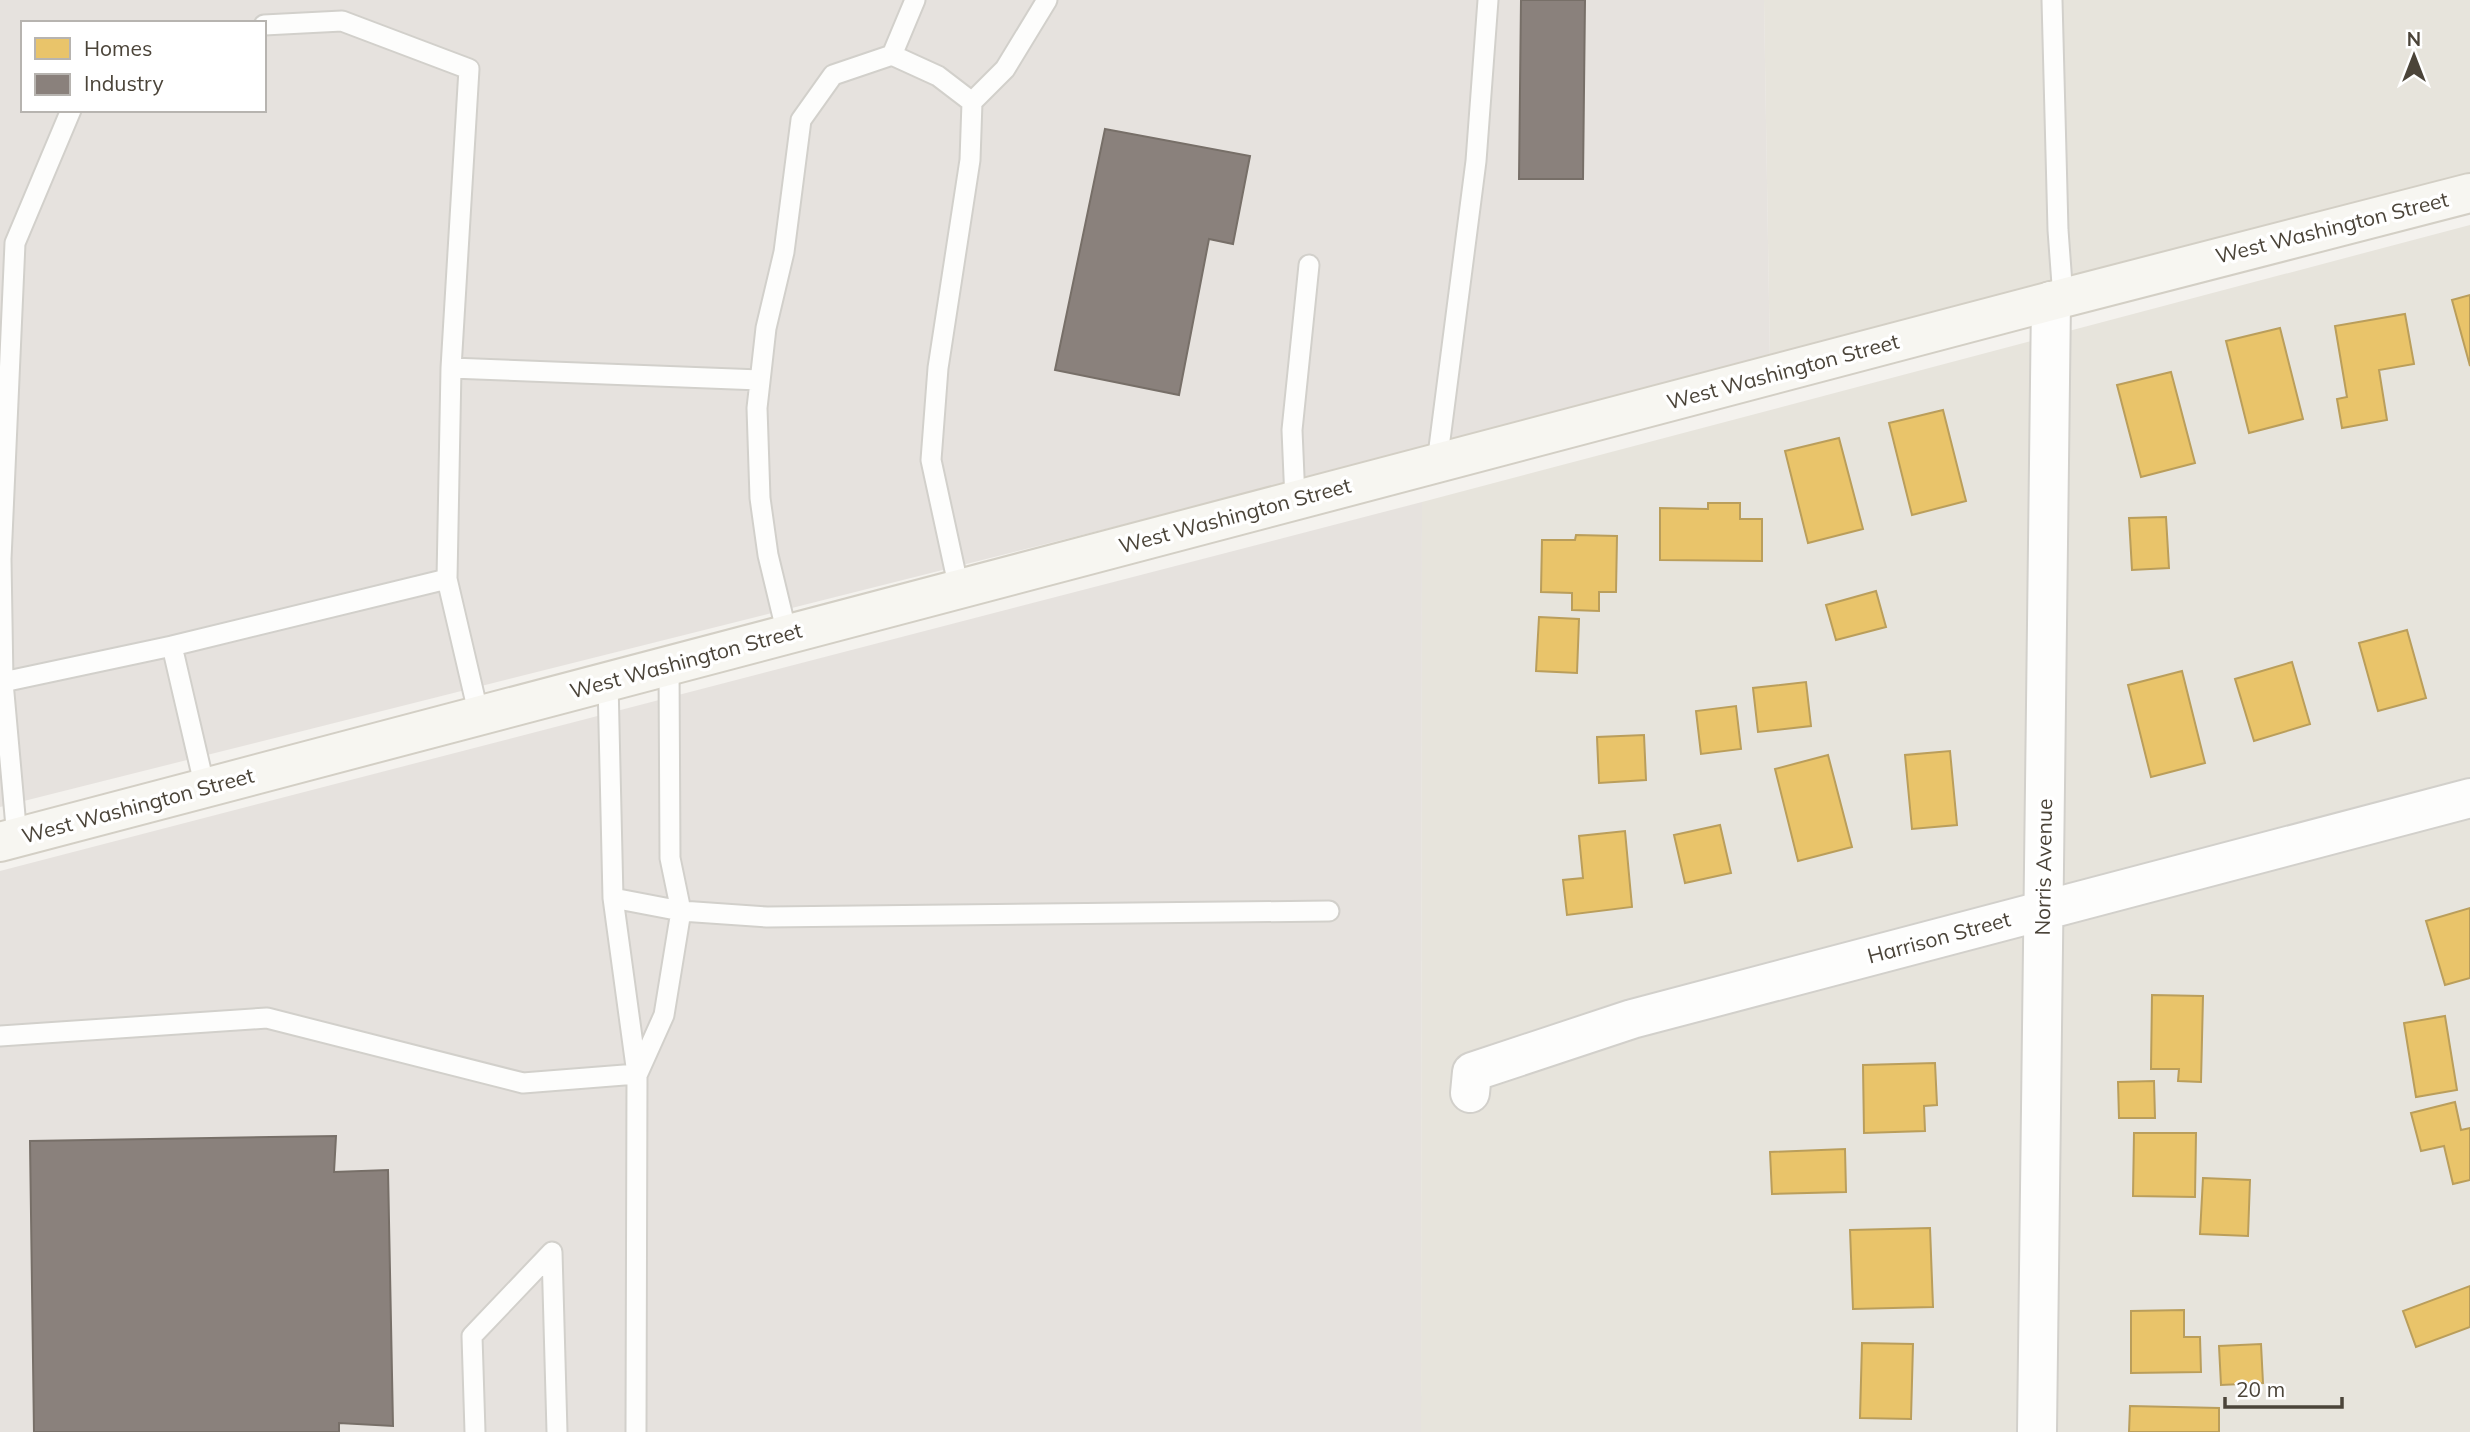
<svg xmlns="http://www.w3.org/2000/svg" width="2470" height="1432" font-family="Mulish,sans-serif">
  <style>
    .residential { fill: #e7e4dc }
    .industrial { fill: #e6e2de; fill-rule: evenodd }
    .homes { fill: #e9c46a; stroke: #ba9e5b; stroke-width: 2 }
    .industry { fill: #8a817c; stroke: #776f68; stroke-width: 2 }
    .lines { fill: none; stroke-linecap: round; stroke-linejoin: round }
    .service-casing { stroke: #d2d0cb; stroke-width: 23 }
    .minor-casing { stroke: #d2d0cb; stroke-width: 42 }
    .secondary-casing { stroke: #d3cfc5; stroke-width: 42 }
    .service { stroke: #fdfdfc; stroke-width: 19 }
    .minor { stroke: #fdfdfc; stroke-width: 38 }
    .secondary { stroke: #f7f6f1; stroke-width: 38 }
    .labels { text-anchor: middle; stroke-width: 7; stroke-linejoin: round; paint-order: stroke }
    .street-label { font-size: 21px; fill: #4b4439; stroke: #fff }
  </style>
  <rect width="100%" height="100%" fill="#f4f2ee"/>
  <path class="residential" d="M1764 0H2470V179L1770 362Z
    M2470 225V1432H1421L1422 502Z"/>
  <path class="industrial" d="M0 0H1764L1770 362 0 807ZM23 23H264V110H23Z
    M1422 502 1421 1432H0V871Z"/>
  <path class="homes" d="M2470 295V366L2452 300Z
    M2405 314 2414 364 2379 370 2387 420 2342 428 2337 399 2347 397 2335 326Z
    M2280 328 2303 419 2249 433 2226 341Z
    M2171 372 2195 463 2141 477 2117 385Z
    M1943 410 1966 501 1912 515 1889 423Z
    M1839 438 1863 529 1808 543 1785 451Z
    M1708 503H1740V519H1762V561L1660 560V508L1708 509Z
    M2166 517 2169 568 2132 570 2129 518Z
    M1576 535 1617 536 1616 592H1599V611L1572 610V593L1541 592 1542 540H1575Z
    M1876 591 1886 627 1836 640 1826 605Z
    M1539 617 1579 619 1577 673 1536 671Z
    M2407 630 2426 698 2378 711 2359 643Z
    M2292 662 2310 724 2254 741 2235 679Z
    M2182 671 2205 763 2151 777 2128 685Z
    M1806 682 1811 726 1758 732 1753 688Z
    M1736 706 1741 749 1701 754 1696 711Z
    M1644 735 1646 780 1599 783 1597 737Z
    M1950 751 1957 825 1912 829 1905 755Z
    M1828 755 1852 847 1798 861 1775 769Z
    M1720 825 1731 873 1685 883 1674 835Z
    M1625 831 1632 907 1567 915 1563 880 1583 878 1579 836Z
    M2470 908V978L2445 985 2426 921Z
    M2152 995 2203 996 2201 1082 2178 1081 2179 1069H2151Z
    M2445 1016 2457 1090 2416 1097 2404 1023Z
    M1935 1063 1937 1105 1924 1106 1925 1131 1864 1133 1863 1065Z
    M2154 1081 2155 1118H2119L2118 1082Z
    M2455 1102 2461 1130 2470 1128V1180L2453 1184 2444 1146 2421 1151 2411 1113Z
    M2134 1133H2196L2195 1197 2133 1196Z
    M1845 1149 1846 1192 1772 1194 1770 1152Z
    M2203 1178 2250 1180 2248 1236 2200 1234Z
    M1930 1228 1933 1307 1853 1309 1850 1230Z
    M2470 1286V1327L2416 1347 2403 1311Z
    M2184 1310V1337H2200L2201 1372 2131 1373V1311Z
    M1862 1343 1913 1344 1911 1419 1860 1418Z
    M2261 1344 2263 1383 2221 1385 2219 1346Z
    M2130 1406 2219 1408V1432H2129Z"/>
  <path class="industry" d="M1521 0H1585L1583 179H1519Z
    M1105 129 1250 156 1233 244 1209 239 1179 395 1055 370Z
    M336 1136 334 1172 388 1170 393 1426 339 1423V1432H34L30 1141Z"/>
  <g class="lines">
    <defs>
      <path id="service" d="M2052 0 2058 230 2063 298
        M264 25 342 21 469 69 451 368 447 579
        M892 55 915 0
        M972 102 1005 69 1047 0
        M451 368 760 380
        M1437 463 1476 161 1488 0
        M1295 500 1292 430 1309 265
        M787 634 768 555 760 498 757 408 766 328 784 252 801 120 833 75 892 55 938 76 972 102 970 160 938 368 931 460 959 589
        M172 646 447 579 479 716
        M3 682 1 559 15 243 71 110
        M608 682 613 898 637 1074 636 1432
        M17 838 3 682 172 646 205 788
        M613 898 681 911 767 917 1329 911
        M0 1036 267 1018 523 1083 637 1074
        M638 1073 664 1015 681 911 670 858 669 665
        M475 1432 472 1336 552 1252 557 1432"/>
      <path id="minor" d="M1470 1093 1472 1072 1632 1019 2470 798
        M2037 1432 2051 301"/>
      <path id="secondary" d="M0 842 2063 298 2470 193"/>
    </defs>
    <use href="#service" class="service-casing"/>
    <use href="#minor" class="minor-casing"/>
    <use href="#secondary" class="secondary-casing"/>
    <use href="#service" class="service"/>
    <use href="#minor" class="minor"/>
    <use href="#secondary" class="secondary"/>
  </g>
  <g class="labels">
    <g class="street-label">
      <text transform="translate(2332 228) rotate(-14)" y="7">West Washington Street</text>
      <text transform="translate(1783 372) rotate(-15)" y="7">West Washington Street</text>
      <text transform="translate(1235 516) rotate(-15)" y="7">West Washington Street</text>
      <text transform="translate(686 661) rotate(-15)" y="7">West Washington Street</text>
      <text transform="translate(138 806) rotate(-15)" y="7">West Washington Street</text>
      <text transform="translate(2044 867) rotate(-89)" y="7">Norris Avenue</text>
      <text transform="translate(1939 938) rotate(-15)" y="7">Harrison Street</text>
    </g>
  </g>
  <rect x="21" y="21" width="245" height="91" fill="#ffffff" stroke="#b7b4b0" stroke-width="2"/>
  <rect x="35" y="38" width="35" height="21" fill="#e9c46a" stroke="#b7b4b0" stroke-width="2"/>
  <text x="84" y="56" font-size="21" fill="#4b4439">Homes</text>
  <rect x="35" y="74" width="35" height="21" fill="#8a817c" stroke="#b7b4b0" stroke-width="2"/>
  <text x="84" y="91" font-size="21" fill="#4b4439">Industry</text>
  <g transform="translate(2414 56)" stroke="#ffffff" stroke-width="5" paint-order="stroke">
  <path d="M0-5L12 26L0 18L-12 26Z" fill="#4b4439"/>
  <text y="-10" font-size="19" font-weight="bold" text-anchor="middle" fill="#4b4439">N</text>
  </g>
  <path d="M2225 1397v10h117v-10" fill="none" stroke="#4b4439" stroke-width="3.5"/>
  <text x="2236" y="1397" font-size="21" fill="#4b4439" stroke="#ffffff" stroke-width="5" paint-order="stroke">20 m</text>
</svg>
